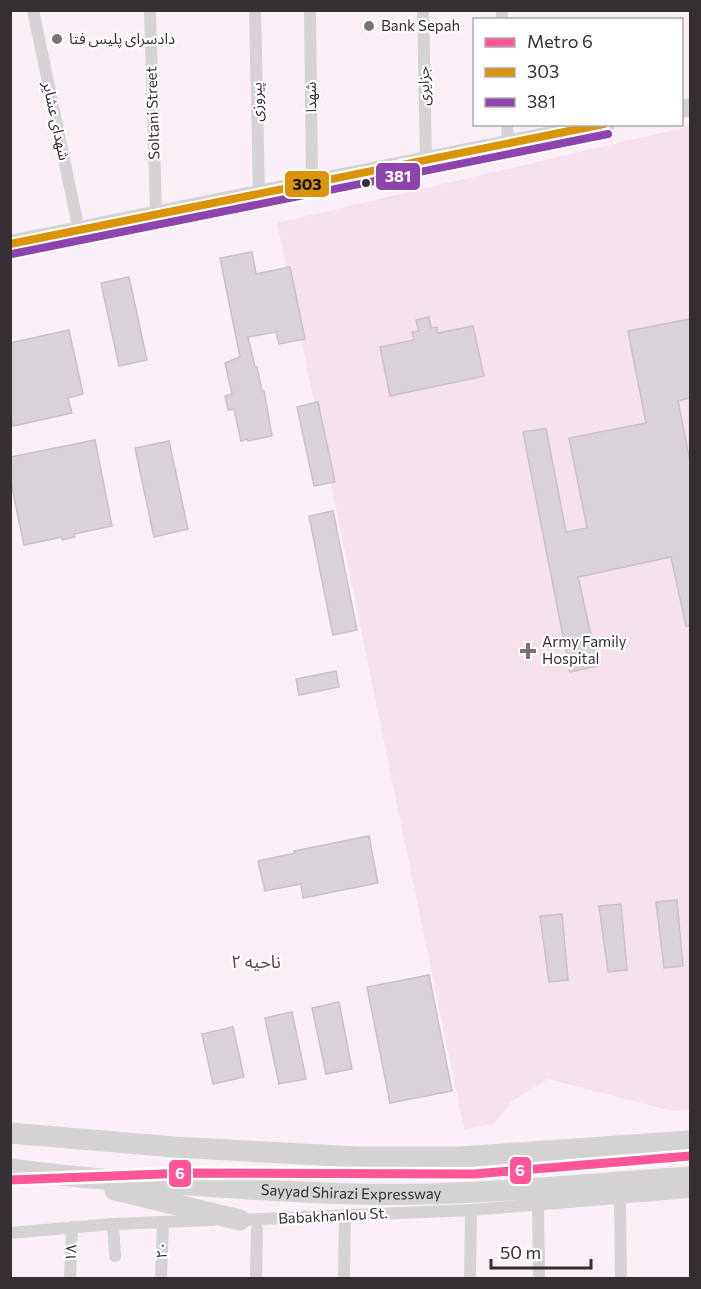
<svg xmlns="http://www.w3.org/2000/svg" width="701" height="1289" font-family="Commissioner,'Noto Sans Arabic',sans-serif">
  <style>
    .built { fill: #f4e1ec }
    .building { fill: #dad2d9; stroke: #c8c1c8; stroke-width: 1.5 }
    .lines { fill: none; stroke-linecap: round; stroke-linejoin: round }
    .street { stroke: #d4d2d3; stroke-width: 12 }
    .primary { stroke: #d4d2d3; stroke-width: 18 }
    .highway { stroke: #d4d2d3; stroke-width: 21 }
    .bus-1-casing { stroke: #fff; stroke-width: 12 }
    .bus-2-casing { stroke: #fff; stroke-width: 12 }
    .bus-1 { stroke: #da9408; stroke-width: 8 }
    .bus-2 { stroke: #8e44ad; stroke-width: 8 }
    .metro-1-casing { stroke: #fff; stroke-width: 14 }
    .metro-1 { stroke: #f59; stroke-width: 9 }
    .poi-dot { fill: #7a7277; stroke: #fff; stroke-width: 2 }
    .bus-dot { fill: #352e32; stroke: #fff; stroke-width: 2 }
    .labels { text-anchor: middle; stroke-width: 4.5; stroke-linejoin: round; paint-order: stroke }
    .poi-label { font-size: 15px; fill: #352e32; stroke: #fff; text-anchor: start }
    .street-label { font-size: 15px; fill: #352e32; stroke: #fff }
    .quarter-label { font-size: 18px; fill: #574751; stroke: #fff }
    .line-badge { stroke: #fff; stroke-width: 2 }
    .badge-label { font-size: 16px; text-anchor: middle; font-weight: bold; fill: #fff }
    .pale-badge-label { font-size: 16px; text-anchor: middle; font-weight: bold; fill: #111 }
  </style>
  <rect width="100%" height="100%" fill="#faeff6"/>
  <path class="built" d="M690 126V1110L672 1111 548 1079 511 1102 494 1124 464 1129 277 223Z"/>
  <path class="building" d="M252 252 256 274 290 267 305 339 279 344 276 332 248 337 255 367H257L262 391H264L272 436 248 441 247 439 241 441 234 409 228 410 225 396 232 394 225 363 240 357 220 258Z
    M129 277 147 360 119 366 101 283Z
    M429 317 431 328 437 327 438 333 473 326 484 376 390 396 380 347 414 340 412 332 419 331 416 320Z
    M690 319V398L678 401 690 461V626H686L671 557 578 577 598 666 570 672 523 432 546 428 566 532 587 528 569 438 646 423 628 331Z
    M69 330 83 394 68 398 72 413 13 426 10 414V343Z
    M318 402 335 482 314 486 297 407Z
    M95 440 112 526 74 534 75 537 62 540V537L24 545 10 478V457Z
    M169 441 188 529 154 537 135 448Z
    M333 511 357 630 333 635 309 516Z
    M336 671 339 687 299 695 296 679Z
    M369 836 378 883 303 898 301 884 265 891 258 861 295 853 294 851Z
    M677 900 683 966 664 968 656 902Z
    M621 904 627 970 608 972 599 906Z
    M562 914 568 980 549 982 540 916Z
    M429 975 452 1091 390 1103 367 987Z
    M339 1002 352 1069 326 1074 312 1008Z
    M292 1012 306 1079 279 1084 265 1018Z
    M233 1027 244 1077 213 1084 202 1034Z"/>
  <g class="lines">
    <path class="street" d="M33 10 79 231
      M150 10 156 215
      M255 10 259 194
      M310 10 312 184
      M423 10 426 161
      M502 10V20
      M507 124 508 144
      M620 1197 621 1278
      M538 1204 539 1278
      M236 1220 471 1210 690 1192
      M113 1224 115 1256
      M10 1233 113 1224 213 1220
      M70 1278 72 1227
      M161 1278 163 1222
      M256 1278 257 1229
      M344 1278 345 1215
      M470 1278 471 1210"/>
    <path class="primary" d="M682 109 690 107
      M10 244 606 124"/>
    <g class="highway">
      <path d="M10 1133 174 1147 357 1157H459L690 1141"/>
      <path id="s1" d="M10 1169C75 1178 140 1182 205 1186 288 1192 372 1197 455 1193 533 1190 612 1182 690 1177"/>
      <path d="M115 1190 240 1220"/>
    </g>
    <defs>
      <path id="bus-1" d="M10 244 604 124"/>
      <path id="bus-2" d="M12 254 608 134"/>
    </defs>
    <use href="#bus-1" class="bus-1-casing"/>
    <use href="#bus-2" class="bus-2-casing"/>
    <use href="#bus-1" class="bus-1"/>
    <use href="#bus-2" class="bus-2"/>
    <defs>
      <path id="metro-1" d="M10 1180 187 1173 474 1174 690 1156"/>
    </defs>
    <use href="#metro-1" class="metro-1-casing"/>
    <use href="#metro-1" class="metro-1"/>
  </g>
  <g class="poi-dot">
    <circle cx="369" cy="26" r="6"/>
    <circle cx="57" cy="39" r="6"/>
    <path d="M525 642h6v6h6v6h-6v6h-6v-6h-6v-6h6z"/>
  </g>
  <circle class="bus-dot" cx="366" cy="183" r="5"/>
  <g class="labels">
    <g class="poi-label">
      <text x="381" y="31">Bank Sepah</text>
      <text x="69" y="44">دادسرای پلیس فتا</text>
      <text x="542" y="647">Army Family<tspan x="542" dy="17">Hospital</tspan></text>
    </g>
    <g class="street-label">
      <text transform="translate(424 86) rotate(-91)" y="5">جزایری</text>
      <text transform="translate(311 97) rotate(-91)" y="5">شهدا</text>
      <text transform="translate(257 102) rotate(-91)" y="5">پیروزی</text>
      <text transform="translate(153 113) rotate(-92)" y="5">Soltani Street</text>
      <text transform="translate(56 121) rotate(78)" y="5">شهدای عشایر</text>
      <text dy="5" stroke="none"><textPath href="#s1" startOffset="342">Sayyad Shirazi Expressway</textPath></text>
      <text transform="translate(333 1216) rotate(-3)" y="5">Babakhanlou St.</text>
      <text transform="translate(162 1250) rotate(-88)" y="5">۲۰</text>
      <text transform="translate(71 1253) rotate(-87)" y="5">۱۸</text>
    </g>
    <g class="quarter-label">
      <text x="256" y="968">ناحیه ۲</text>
    </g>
  </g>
  <g class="line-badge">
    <rect x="375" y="162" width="46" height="29" rx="6" fill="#8e44ad"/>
    <rect x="284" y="170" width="46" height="28" rx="6" fill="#da9408"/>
    <rect x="509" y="1156" width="23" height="29" rx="6" fill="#f59"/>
    <rect x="168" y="1159" width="24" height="29" rx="6" fill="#f59"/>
  </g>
  <g class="badge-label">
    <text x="398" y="182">381</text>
    <text x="520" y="1176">6</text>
    <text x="180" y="1179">6</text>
  </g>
  <g class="pale-badge-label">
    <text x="307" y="190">303</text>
  </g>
  <rect width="701" height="1289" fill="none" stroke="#352e32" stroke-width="24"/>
  <rect x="473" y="18" width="210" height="108" fill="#ffffff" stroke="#aeabad" stroke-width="1.5"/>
  <rect x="485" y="38" width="30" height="9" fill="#ff5599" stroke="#aeabad" stroke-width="1.5"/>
  <text x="527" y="48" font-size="18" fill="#352e32">Metro 6</text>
  <rect x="485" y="68" width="30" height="9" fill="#da9408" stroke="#aeabad" stroke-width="1.5"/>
  <text x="527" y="78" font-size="18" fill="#352e32">303</text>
  <rect x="485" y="98" width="30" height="9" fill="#8e44ad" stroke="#aeabad" stroke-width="1.5"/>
  <text x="527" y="108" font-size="18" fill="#352e32">381</text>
  <path d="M491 1259v9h100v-9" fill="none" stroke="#352e32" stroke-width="3"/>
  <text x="500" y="1259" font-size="18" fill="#352e32" stroke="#ffffff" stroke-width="4.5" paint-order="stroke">50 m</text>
</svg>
